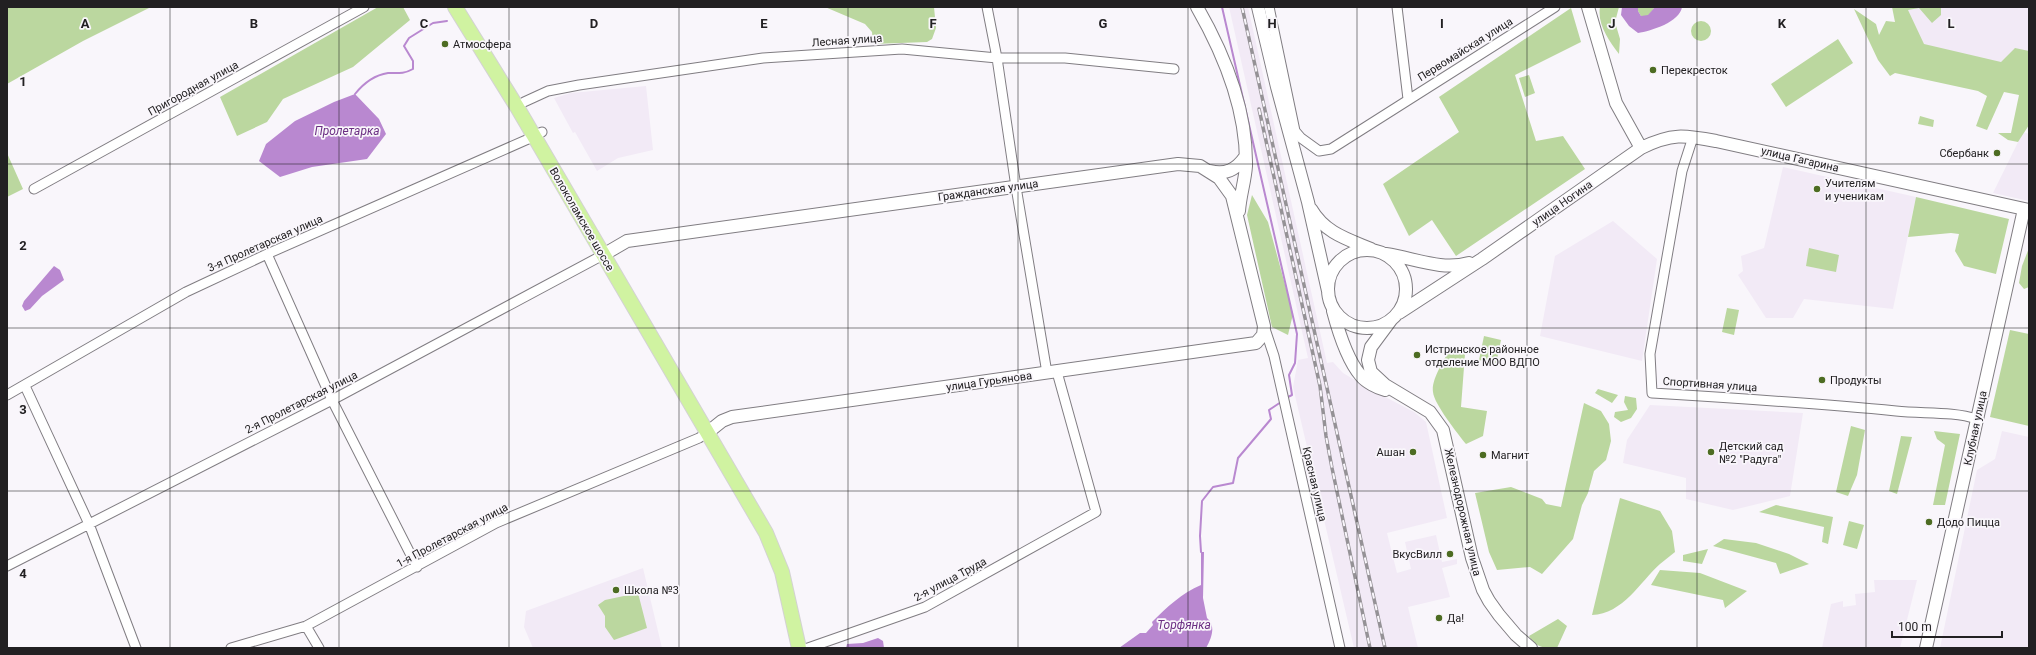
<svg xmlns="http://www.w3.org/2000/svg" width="2036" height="655" font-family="Roboto,sans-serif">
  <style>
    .built { fill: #f2eaf6 }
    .green { fill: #bbd79f }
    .water { fill: #b988d0 }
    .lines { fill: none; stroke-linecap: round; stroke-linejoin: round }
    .stream { stroke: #b988d0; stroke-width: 2 }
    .street-casing { stroke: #807d82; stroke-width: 11 }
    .secondary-casing { stroke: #807d82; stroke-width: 14 }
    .primary-casing { stroke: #d3d2d3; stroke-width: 16 }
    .street { stroke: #fff; stroke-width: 9 }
    .secondary { stroke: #fff; stroke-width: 12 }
    .primary { stroke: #d0f3a1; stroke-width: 14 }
    .rail-casing { stroke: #959296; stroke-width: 3.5 }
    .rail { stroke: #f9f6fb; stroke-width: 2; stroke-dasharray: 6; stroke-linecap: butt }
    .grid { fill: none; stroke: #222022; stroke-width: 1; stroke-opacity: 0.55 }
    .poi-dot { fill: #4d6c22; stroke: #f9f6fb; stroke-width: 1.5 }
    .labels { text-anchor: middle; stroke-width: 3.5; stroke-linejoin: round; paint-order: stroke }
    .street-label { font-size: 11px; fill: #222022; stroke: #f9f6fb }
    .poi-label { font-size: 11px; fill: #222022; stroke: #f9f6fb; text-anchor: start }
    .water-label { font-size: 12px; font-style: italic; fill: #6b2e83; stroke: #f9f6fb }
    .grid-label { font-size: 13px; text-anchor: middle; font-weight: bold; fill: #222022; stroke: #f9f6fb; stroke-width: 3.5; stroke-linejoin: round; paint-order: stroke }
  </style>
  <rect width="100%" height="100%" fill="#f9f6fb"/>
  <path class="built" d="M1229 7H1248L1327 363 1333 362 1343 373 1368 388 1414 412 1426 422 1447 518 1387 533 1397 573 1411 569 1405 542 1436 535 1442 562 1457 559V564L1442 568 1450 597 1408 607 1418 648H1354L1293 387 1298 360 1308 358Z
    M1903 7H2029V74L1908 47Z
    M646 86 653 150 618 158 597 171 575 132 573 133 554 98 571 93Z
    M2023 132 2029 134V201L1993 193Z
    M1783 167 1916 197 1893 309 1804 299 1793 318H1766L1738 275 1743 271 1741 256 1764 248Z
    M1613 221 1657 259 1642 361 1540 336 1555 256Z
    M1650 405 1803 413 1790 496 1733 510 1686 499V478L1623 463 1627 440Z
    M2002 431 2029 437V648H1940L1977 470 1995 459Z
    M643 568 662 648H533L524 627 526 611Z
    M1874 580H1917L1900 648H1822L1831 604 1843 601V607L1856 605 1855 594 1875 592Z"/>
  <path class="green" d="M7 7H151L83 41 7 84Z
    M378 7H403L410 20 353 67 283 99 267 122 237 136 220 97Z
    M825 7H934L936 28 932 39 927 42 873 44 872 32 865 24Z
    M1600 7H1619L1615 22 1620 39 1619 54C1609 41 1597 24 1600 7Z
    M1638 7H1655L1648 16H1641L1638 11Z
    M1892 7H1941V15L1932 23 1919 8 1908 10 1924 44 2001 62 2015 48 2029 51V125L2018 142 2008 140 1998 133H2011L2019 95 2004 92 1987 130 1976 126 1987 96 1978 91 1895 73 1890 76 1878 60 1854 9 1876 24 1879 35 1886 21 1895 22Z
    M1571 8 1581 42 1515 75 1536 141 1563 136 1585 169 1456 256 1432 220 1409 236 1383 184 1459 132 1439 97Z
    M1691 31a10 10 0 1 1 20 0a10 10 0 1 1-20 0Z
    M1838 39 1853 63 1786 107 1771 84Z
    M1529 75 1535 93 1525 97 1519 78Z
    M1920 116 1934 120 1933 127 1918 124Z
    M7 153 23 189 7 197Z
    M1252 195 1268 222 1293 314 1288 335 1272 327 1247 215Z
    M1916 197 2009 219 1996 274 1964 266 1955 251 1959 234 1951 233 1908 237Z
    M1809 248 1839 255 1836 272 1806 266Z
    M2029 248V287L2024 289 2019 283 2022 266Z
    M1727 308 1739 310 1734 335 1722 332Z
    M2010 330 2029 334V426L1990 417Z
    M1484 336 1501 340 1496 364 1479 360Z
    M1450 349 1465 354 1461 407 1487 411 1483 436 1466 444C1458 434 1434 404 1433 392 1431 380 1444 360 1450 349Z
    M1598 389 1618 395 1612 403 1595 393Z
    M1625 396 1636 398 1637 409 1631 418 1621 422 1614 417 1615 412 1628 410 1624 402Z
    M1584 403 1601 411 1609 424 1611 441 1606 460 1594 471 1588 493 1582 505 1573 539 1542 574 1530 567 1497 570 1489 552 1475 493 1511 487 1542 499 1546 504 1561 507Z
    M1851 426 1865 430 1857 475 1848 496 1836 492Z
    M1934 431 1960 434 1945 505H1933L1945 445 1937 439Z
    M1901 436 1912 437 1897 494 1889 491Z
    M1620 498 1660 511 1672 531 1675 552C1670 556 1665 560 1660 564 1640 582 1623 614 1592 615Z
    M1776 505 1833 517 1828 544 1822 542 1824 527 1759 512Z
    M1849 521 1864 525 1857 549 1843 545Z
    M1724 539 1756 543 1789 554 1809 564 1780 574 1776 563 1713 546Z
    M1708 549 1702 564 1683 561V555Z
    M1660 570 1700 573 1747 591 1725 608 1723 600 1651 585Z
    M638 593 647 628 614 640 605 627V616L598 605 605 600Z
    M1558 619 1567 626 1557 648C1544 648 1536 648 1529 636Z"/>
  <path class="water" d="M1622 7H1638V11L1641 16 1648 15 1655 7H1682C1680 22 1651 31 1638 33L1629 26 1621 15Z
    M355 94 379 119 386 134 367 159 312 167 280 177 259 161 266 144 295 121 334 102Z
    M54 266 60 270 64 280 42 296 30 309 25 311 22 306 24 301Z
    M1201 552H1204L1203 598 1207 618C1216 625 1212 638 1206 648H1119L1140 633H1146L1153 625 1152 622C1167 607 1182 593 1201 585Z
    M878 638 883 641 884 648H846L847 644 863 643Z"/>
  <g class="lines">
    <path class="stream" d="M1222 7 1297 334 1295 363 1289 375 1292 395 1286 398
      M355 94C363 84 375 75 388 73 398 73 404 74 413 69V61L404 46 409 38 433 23 447 21
      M1201 552 1200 536 1202 501 1213 487 1233 483 1238 458 1271 419 1269 410 1281 402"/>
    <defs>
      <path id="street" d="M987 7 997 58 1016 187 1047 373
        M1269 7 1295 131 1301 138 1319 151 1331 149 1555 7
        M1397 7 1408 99
        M524 102 548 91 579 85 763 58 902 49 997 58H1065L1174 69
        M1693 137 1682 171 1650 354 1652 393C1733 398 1815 403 1896 411 1923 414 1952 411 1977 419
        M34 189 364 7
        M267 254 332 400 417 567
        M1264 326 1274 356 1340 648
        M25 386 89 524 136 648
        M7 395 186 292 267 254 526 140 542 132
        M7 566 332 400 603 255
        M306 626 319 648
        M231 648 306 626 496 523 699 438 707 433
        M808 648 925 607 1096 512 1057 372"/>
      <path id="secondary" d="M1197 7C1224 54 1247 111 1246 166 1245 181 1240 196 1239 211
        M1258 7 1277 87 1308 202 1328 291
        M1588 7 1616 103 1641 148
        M1210 171C1225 175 1236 170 1245 157
        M1311 209C1325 233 1347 239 1371 249
        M1328 289a39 39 0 1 1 78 0a39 39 0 1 1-78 0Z
        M1386 254C1414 258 1441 271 1469 263
        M603 255 627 241 1178 164 1200 166 1219 178 1232 196 1264 326 1263 335 1256 343 732 417 722 421 707 433
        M1333 311C1338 330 1348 361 1361 376 1366 382 1377 388 1385 390
        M1399 313 1482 259 1641 148C1672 133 1684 135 1716 141L2029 210
        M1391 320 1371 347 1368 360 1371 372 1385 385 1430 412 1443 430 1472 558 1483 590 1489 601 1499 615 1516 635 1531 648
        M1926 648 2024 209"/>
      <path id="primary" d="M455 7 517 107 766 533 782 572 799 648"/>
    </defs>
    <use href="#street" class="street-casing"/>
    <use href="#secondary" class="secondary-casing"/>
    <use href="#primary" class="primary-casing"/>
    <use href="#street" class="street"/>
    <use href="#secondary" class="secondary"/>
    <use href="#primary" class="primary"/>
    <defs>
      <path id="rail" d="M1242 7 1385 648
        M1259 109 1320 386 1326 436 1332 468 1370 648"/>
    </defs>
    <use href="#rail" class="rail-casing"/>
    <use href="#rail" class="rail"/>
  </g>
  <path class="grid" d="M170 7V648M339 7V648M509 7V648M679 7V648M848 7V648M1018 7V648M1188 7V648M1357 7V648M1527 7V648M1697 7V648M1866 7V648M7 164H2029M7 328H2029M7 491H2029"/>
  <g class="poi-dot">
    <circle cx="445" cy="44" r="4"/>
    <circle cx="1653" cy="70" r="4"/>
    <circle cx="1997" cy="153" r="4"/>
    <circle cx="1817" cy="189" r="4"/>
    <circle cx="1417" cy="355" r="4"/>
    <circle cx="1822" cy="380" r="4"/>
    <circle cx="1413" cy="452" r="4"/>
    <circle cx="1711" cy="452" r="4"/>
    <circle cx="1483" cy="455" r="4"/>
    <circle cx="1929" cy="522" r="4"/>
    <circle cx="1450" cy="554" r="4"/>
    <circle cx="616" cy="590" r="4"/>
    <circle cx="1439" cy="618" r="4"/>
  </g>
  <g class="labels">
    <g class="street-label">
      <text transform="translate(847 40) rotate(-4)" y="4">Лесная улица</text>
      <text transform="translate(1465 49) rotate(-32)" y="4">Первомайская улица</text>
      <text transform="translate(193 88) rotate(-29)" y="4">Пригородная улица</text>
      <text transform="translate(1800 159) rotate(13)" y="4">улица Гагарина</text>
      <text transform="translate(988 190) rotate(-8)" y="4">Гражданская улица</text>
      <text transform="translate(1562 203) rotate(-35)" y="4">улица Ногина</text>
      <text transform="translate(582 219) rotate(60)" y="4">Волоколамское шоссе</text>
      <text transform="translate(265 243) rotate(-24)" y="4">3-я Пролетарская улица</text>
      <text transform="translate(989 381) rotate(-8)" y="4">улица Гурьянова</text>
      <text transform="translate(1710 384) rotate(4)" y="4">Спортивная улица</text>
      <text transform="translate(301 402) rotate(-27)" y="4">2-я Пролетарская улица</text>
      <text transform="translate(1975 428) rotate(-78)" y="4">Клубная улица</text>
      <text transform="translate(1315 484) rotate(77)" y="4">Красная улица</text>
      <text transform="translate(1463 512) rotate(77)" y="4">Железнодорожная улица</text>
      <text transform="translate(452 535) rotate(-28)" y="4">1-я Пролетарская улица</text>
      <text transform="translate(950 579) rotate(-28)" y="4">2-я улица Труда</text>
    </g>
    <g class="poi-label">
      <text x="453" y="48">Атмосфера</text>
      <text x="1661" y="74">Перекресток</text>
      <text x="1989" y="157" text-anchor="end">Сбербанк</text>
      <text x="1825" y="187">Учителям<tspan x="1825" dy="13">и ученикам</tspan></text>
      <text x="1425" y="353">Истринское районное<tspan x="1425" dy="13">отделение МОО ВДПО</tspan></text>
      <text x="1830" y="384">Продукты</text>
      <text x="1719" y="450">Детский сад<tspan x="1719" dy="13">№2 "Радуга"</tspan></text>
      <text x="1405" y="456" text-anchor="end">Ашан</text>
      <text x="1491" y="459">Магнит</text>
      <text x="1937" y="526">Додо Пицца</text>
      <text x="1442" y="558" text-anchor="end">ВкусВилл</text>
      <text x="624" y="594">Школа №3</text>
      <text x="1447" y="622">Да!</text>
    </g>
    <g class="water-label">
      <text x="347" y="135">Пролетарка</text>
      <text x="1184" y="629">Торфянка</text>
    </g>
  </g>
  <g class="grid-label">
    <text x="85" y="28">A</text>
    <text x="254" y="28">B</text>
    <text x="424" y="28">C</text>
    <text x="594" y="28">D</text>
    <text x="764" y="28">E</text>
    <text x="933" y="28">F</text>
    <text x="1103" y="28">G</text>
    <text x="1272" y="28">H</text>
    <text x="1442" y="28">I</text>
    <text x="1612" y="28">J</text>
    <text x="1782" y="28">K</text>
    <text x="1951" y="28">L</text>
    <text x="23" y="86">1</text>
    <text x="23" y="250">2</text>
    <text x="23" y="414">3</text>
    <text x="23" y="578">4</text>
  </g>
  <rect width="2036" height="655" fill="none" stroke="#222022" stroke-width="16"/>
  <path d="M1892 631v6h110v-6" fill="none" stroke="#222022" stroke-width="2"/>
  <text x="1898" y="631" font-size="12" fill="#222022" stroke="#f9f6fb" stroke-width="3" paint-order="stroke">100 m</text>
</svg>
